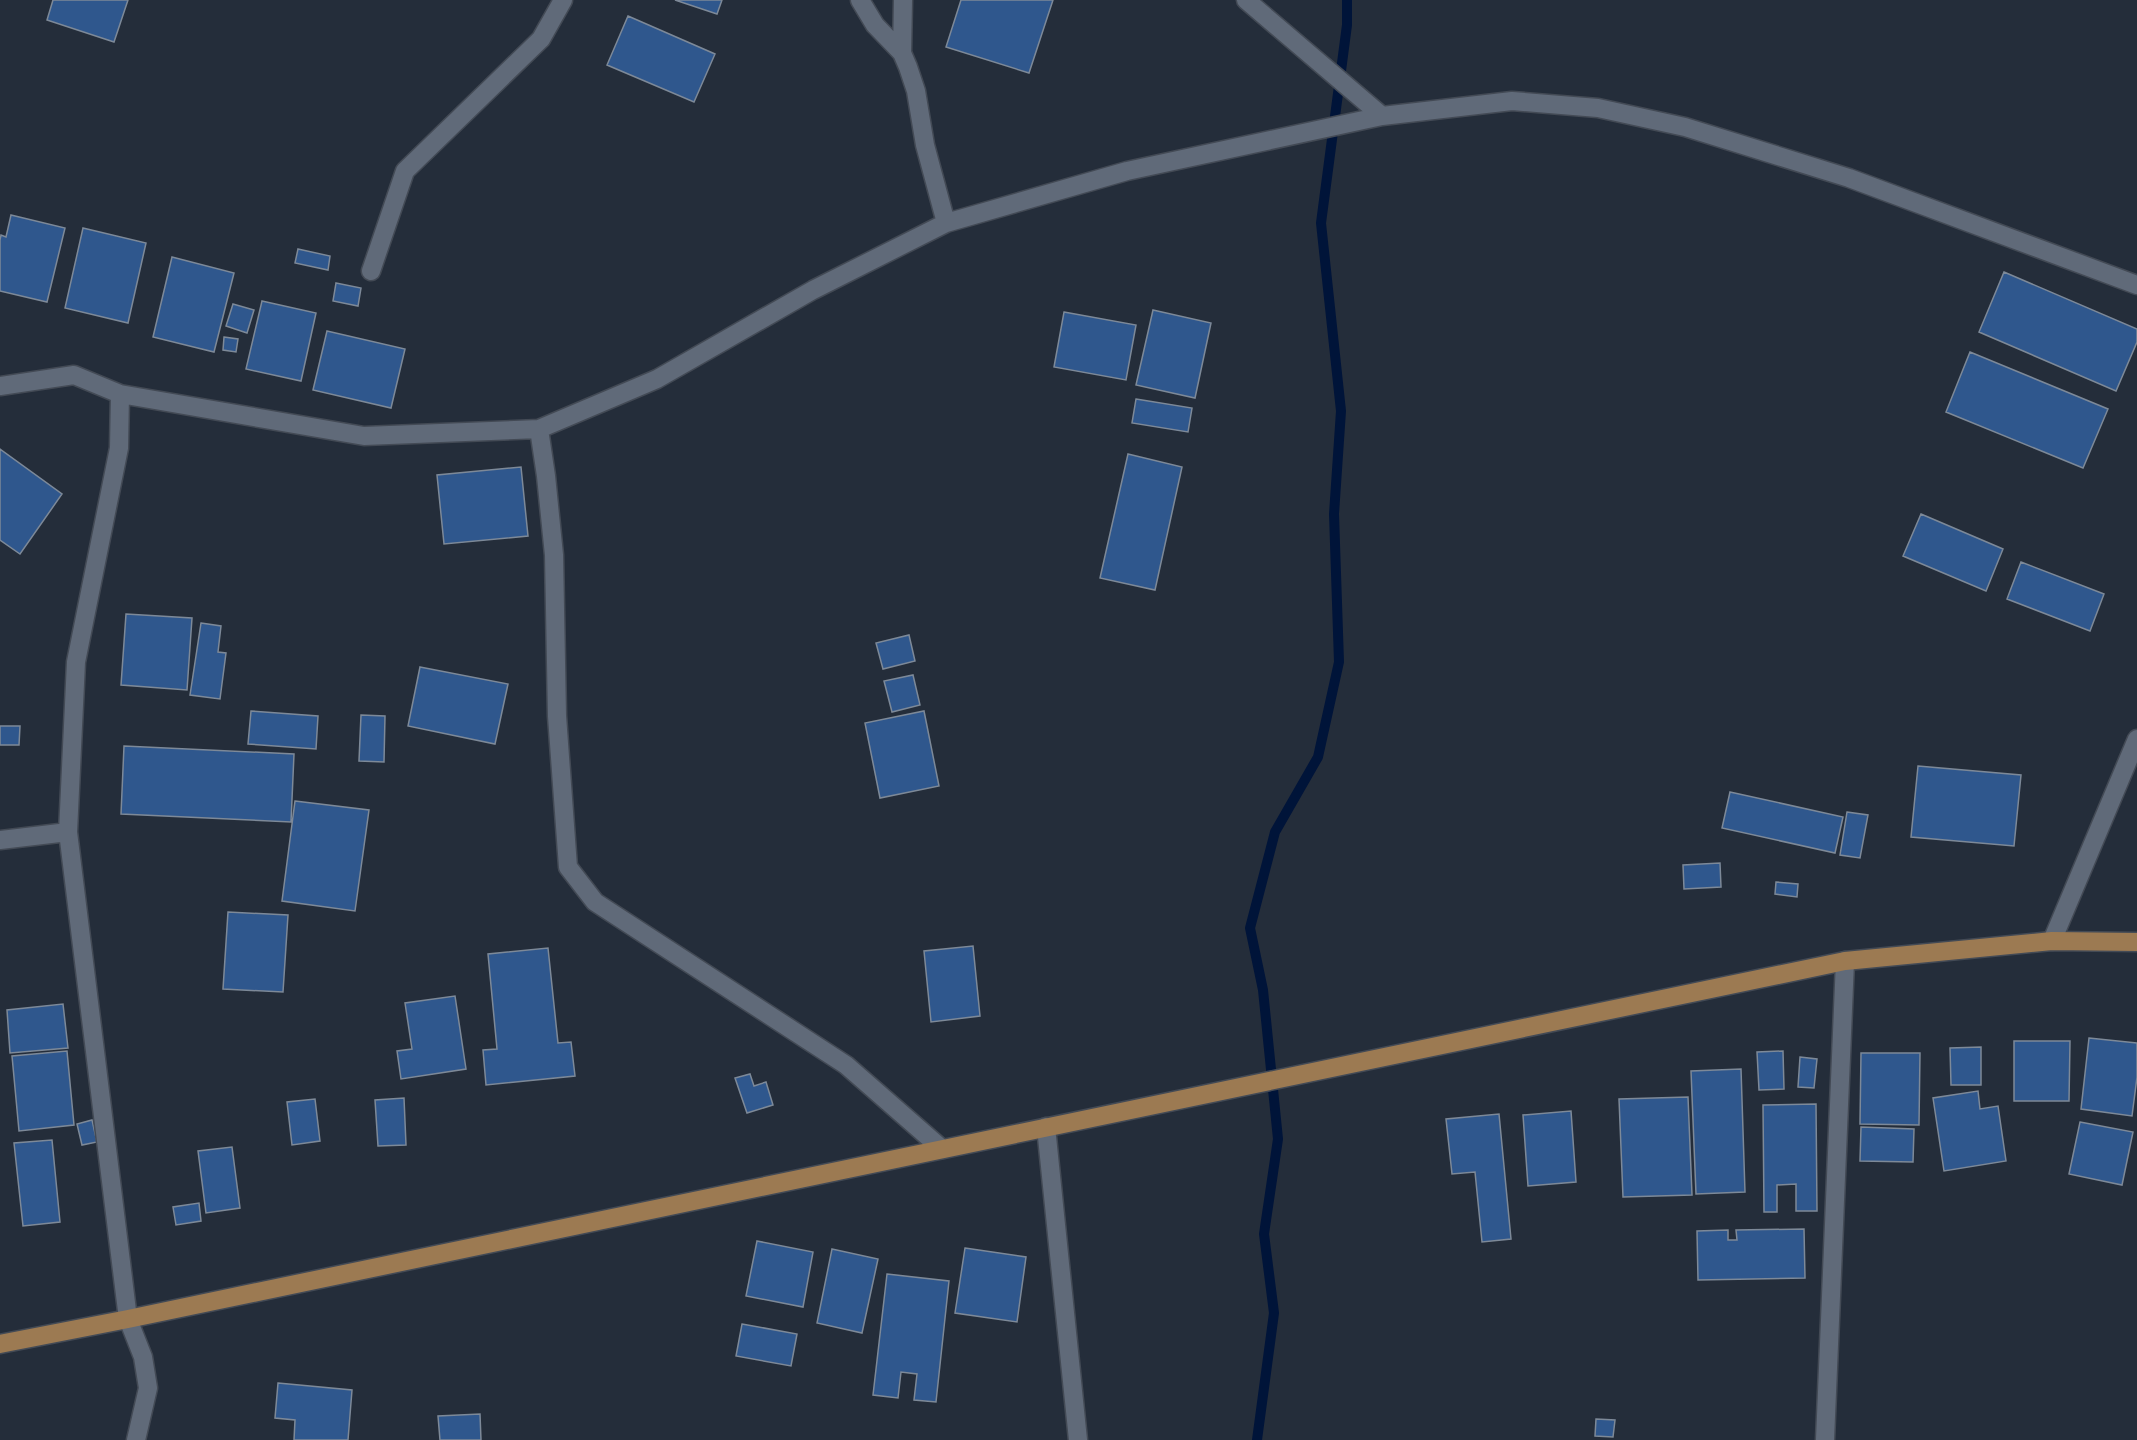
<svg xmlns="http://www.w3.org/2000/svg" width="2137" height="1440" font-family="'Libre Baskerville',serif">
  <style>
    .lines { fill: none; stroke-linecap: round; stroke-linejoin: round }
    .stream { stroke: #001439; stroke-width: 10 }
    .building { fill: #2f578d; stroke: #7d8998; stroke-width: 1.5 }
    .street-casing { stroke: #434a55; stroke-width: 21 }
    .primary-casing { stroke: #434a55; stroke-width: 21 }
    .street { stroke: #606a79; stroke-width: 18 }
    .primary { stroke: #9c7a52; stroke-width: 18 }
  </style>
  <rect width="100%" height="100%" fill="#242d3a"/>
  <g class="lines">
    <path class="stream" d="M1257 1440 1274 1313 1264 1234 1278 1139 1263 990 1250 928 1275 832 1318 757 1339 662 1334 514 1341 411 1321 223 1347 25V0"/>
  </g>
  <path class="building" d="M53 0H128L114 42 47 20Z
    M675 0H722L717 14Z
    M961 0H1053L1029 73 946 47Z
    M628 16 715 54 694 102 607 65Z
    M11 215 65 228 47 302 0 291V240L1 235 6 237Z
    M83 228 146 243 128 323 65 308Z
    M298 249 330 256 328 270 295 263Z
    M172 257 234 273 214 352 153 337Z
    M2004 272 2137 329V342L2116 391 1979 332Z
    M336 283 361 288 358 306 333 301Z
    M262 301 316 313 301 381 246 369Z
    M233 304 254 310 247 333 226 326Z
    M1153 310 1211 323 1195 398 1136 385Z
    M1064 312 1136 325 1126 380 1054 367Z
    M327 331 405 349 391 408 313 390Z
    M224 337 238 339 236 352 223 350Z
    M1970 352 2108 409 2083 468 1946 412Z
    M1136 399 1192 408 1188 432 1132 423Z
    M0 449 62 494 20 554 0 540Z
    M1128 454 1182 467 1155 590 1100 578Z
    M521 467 528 536 444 544 437 475Z
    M1921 514 2003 549 1986 591 1903 556Z
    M2021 562 2104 594 2090 631 2007 599Z
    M126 614 192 618 187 690 121 685Z
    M201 623 221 626 218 652 226 653 220 699 190 695Z
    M909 635 915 661 883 669 876 643Z
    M420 667 508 684 495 744 408 726Z
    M913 675 920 705 892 712 884 681Z
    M251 711 318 716 316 749 248 744Z
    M924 711 939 786 880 798 865 723Z
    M361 715 385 716 384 762 359 761Z
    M0 726H20L19 745H0Z
    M124 746 294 754 291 822 121 814Z
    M1918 766 2021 775 2014 846 1911 837Z
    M1730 792 1843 817 1835 853 1722 828Z
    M295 801 369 810 355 911 282 901Z
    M1847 812 1868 815 1860 858 1840 855Z
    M1720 863 1721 887 1684 889 1683 865Z
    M1776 882 1798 884 1797 897 1775 894Z
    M228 912 288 915 283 992 223 989Z
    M973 946 980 1016 931 1022 924 951Z
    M548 948 558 1043 571 1042 575 1076 486 1085 483 1050 497 1049 488 954Z
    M455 996 466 1069 401 1079 397 1051 412 1049 405 1003Z
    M63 1004 68 1048 10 1053 7 1010Z
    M2089 1038 2137 1043V1077L2132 1116 2081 1109Z
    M2014 1041H2070L2069 1101H2014Z
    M1981 1047V1085H1951L1950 1048Z
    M67 1051 74 1125 19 1131 12 1056Z
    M1783 1051 1784 1089 1759 1090 1757 1052Z
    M1861 1053H1920L1919 1125 1860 1124Z
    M1800 1057 1817 1059 1814 1088 1798 1087Z
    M1741 1069 1745 1192 1696 1194 1691 1071Z
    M750 1074 754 1086 766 1082 773 1105 747 1113 735 1078Z
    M1978 1091 1980 1109 1998 1106 2006 1161 1944 1171 1933 1098Z
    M1688 1097 1692 1195 1623 1197 1619 1099Z
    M404 1098 406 1145 378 1146 375 1100Z
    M315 1099 320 1141 292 1145 287 1102Z
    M1816 1104 1817 1211H1796V1184L1777 1185V1212H1764L1763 1105Z
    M1571 1111 1576 1182 1528 1186 1523 1115Z
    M1499 1114 1511 1239 1482 1242 1475 1172 1452 1174 1446 1119Z
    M92 1120 97 1142 82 1145 77 1124Z
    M2080 1122 2133 1132 2122 1185 2069 1174Z
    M1861 1127 1914 1129 1913 1162 1860 1161Z
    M52 1140 60 1222 23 1226 14 1143Z
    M232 1147 240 1208 206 1213 198 1151Z
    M199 1203 201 1221 176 1225 173 1207Z
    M1804 1229 1805 1278 1698 1280 1697 1231 1728 1230V1240H1737L1736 1230Z
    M757 1241 813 1252 803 1307 746 1296Z
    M965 1248 1026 1257 1017 1322 955 1313Z
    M832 1249 878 1259 862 1333 817 1323Z
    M887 1274 949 1281 936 1402 914 1400 917 1374 901 1372 898 1398 873 1395Z
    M742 1324 797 1334 791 1366 736 1356Z
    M278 1383 352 1390 348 1440H294L295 1420 275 1418Z
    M480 1414 481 1440H440L438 1416Z
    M1596 1419 1615 1420 1613 1437 1595 1436Z"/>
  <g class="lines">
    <defs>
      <path id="street" d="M860 0 875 25 902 53 908 67 916 91 925 145 946 223
        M1246 0 1382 116
        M902 53 903 0
        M371 271 405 171 541 39 563 0
        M0 386 74 375 120 394 364 436 539 429 657 379 813 290 946 223 1127 171 1382 116 1512 101 1598 108 1685 127 1849 178 2137 285
        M120 394 119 448 76 662 68 832 128 1319 143 1357 148 1388 136 1440
        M539 429 546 476 554 555 557 716 568 867 595 902 846 1065 942 1149
        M0 840 68 832
        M2052 941 2137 739
        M1046 1127 1078 1440
        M1825 1440 1845 961"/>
      <path id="primary" d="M0 1344 128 1319 1845 961 2052 941 2137 942"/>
    </defs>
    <use href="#street" class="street-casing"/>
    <use href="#primary" class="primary-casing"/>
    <use href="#street" class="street"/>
    <use href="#primary" class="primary"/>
  </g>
</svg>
